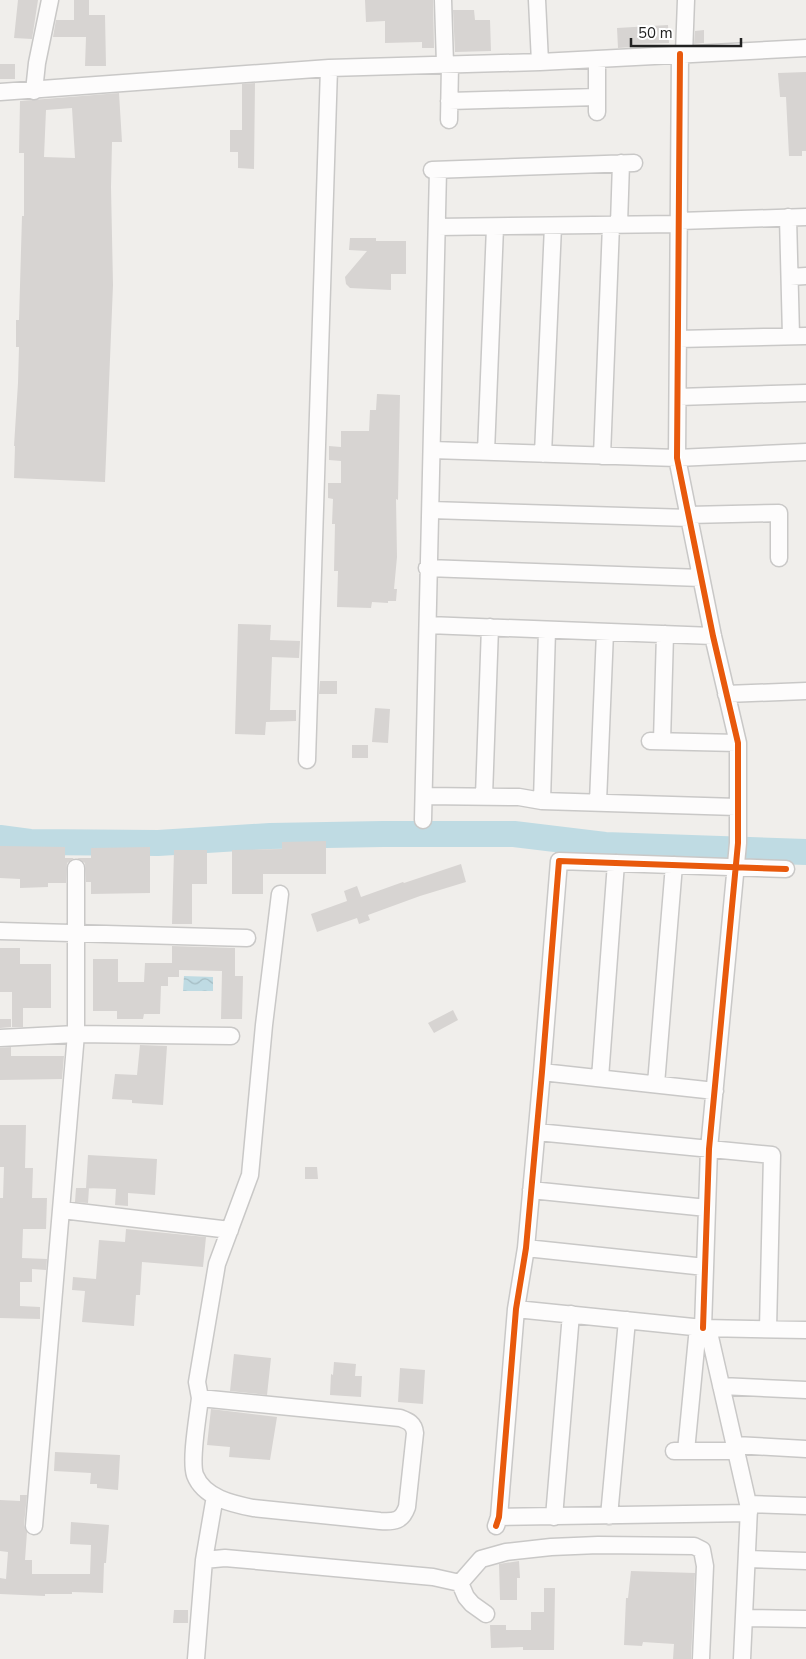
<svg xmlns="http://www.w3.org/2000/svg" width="806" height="1659" font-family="'Nunito Sans',sans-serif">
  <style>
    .water { fill: url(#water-waves) }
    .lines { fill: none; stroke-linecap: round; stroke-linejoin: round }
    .river { stroke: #bfdbe3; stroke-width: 26 }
    .building { fill: #d7d4d2; fill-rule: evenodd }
    .street-casing { stroke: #c9c8c7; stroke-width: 19 }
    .street { stroke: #fdfcfc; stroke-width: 16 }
    .cycleway-casing { stroke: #fff; stroke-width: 9 }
    .cycleway { stroke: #e8590c; stroke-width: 6 }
  </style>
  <defs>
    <pattern id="water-waves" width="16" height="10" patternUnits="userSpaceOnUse" patternTransform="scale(1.25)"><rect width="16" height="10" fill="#bfdbe3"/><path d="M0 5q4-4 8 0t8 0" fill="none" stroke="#a4bcc2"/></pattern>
  </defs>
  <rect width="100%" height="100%" fill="#f0eeeb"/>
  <path class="water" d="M184 976 213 977V991H183Z"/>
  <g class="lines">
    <path class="river" d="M0 838 30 842 158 843 270 836 383 834H514L605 845 806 852"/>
  </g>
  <path class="building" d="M18 0H38L32 39 14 38Z
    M74 0H89V15H105L106 66H85L86 37H53L56 20H74Z
    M365 0H433L434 48H422V42L385 43V21L366 22Z
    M453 10H474L475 20H490L491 51 455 52Z
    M668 25 669 43 632 44V47L618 48 617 28Z
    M704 30V43L694 44 695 31Z
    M0 64H15V79H0Z
    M806 72V151H802V156H789L786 97H780L778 73Z
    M255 83 254 169 238 168V152H230V130H242V84Z
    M119 93 122 142H112L111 187 113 285 105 482 14 478 15 446H14L18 383 19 347H16V320H19L22 216H24V153H19L20 101ZM72 108 75 158 44 157 46 110Z
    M350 238H376V241H406V274H391V290L350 288 346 284 345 277 367 251 349 250Z
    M377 394 400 395 398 500 396 499 397 557 394 589H397L396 601H388V603L372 602 371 608 337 607 338 571H334L335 524H332L333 499 328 498V483H341V461L329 460V446L341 447V431H369L370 410H376Z
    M238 624 271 625 270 640 300 641 299 658 272 657 270 710H296V721L266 722 265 735 235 734Z
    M320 681H337V694H319Z
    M375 708 390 709 388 743 372 742Z
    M352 745H368V758H352Z
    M326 841V874H263V894H232V850L282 849V842Z
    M0 846 65 847V858H74L67 863 66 883H48V887L20 888V879L0 878Z
    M150 847V893L91 894V882H86L85 863 77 858H91V848Z
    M174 850H207V884H192V924H172Z
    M461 864 466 882 420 896 368 915 370 920 359 924 357 918 317 932 311 914 347 901 344 891 357 886 361 897 403 882 404 883Z
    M172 946 235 948V976H243L242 1019H221L222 971 179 970V977H168V986H161L160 1014H144L143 1019H117V1011H93V959H118V982H144L145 963H172Z
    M0 948H20V964H51V1008H23V1027H12V992H0Z
    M453 1010 458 1020 434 1033 428 1023Z
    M0 1019H11V1027L0 1028Z
    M140 1045 167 1046 163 1105 132 1103V1100L112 1099 115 1074 137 1075Z
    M11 1047V1056H64L62 1079 0 1080V1048Z
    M0 1125H26L25 1168H33L32 1198H47L46 1229H23L22 1258 47 1259 46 1270 32 1269V1282H20V1306L40 1307V1319L0 1318V1198H3L4 1167H0Z
    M88 1155 157 1159 155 1195 128 1193V1206L115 1205 116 1189 86 1188Z
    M305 1167H317L318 1179H305Z
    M76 1188H89L88 1203 75 1202Z
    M126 1229 206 1237 203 1267 142 1262 140 1295H136L134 1326 82 1322 85 1291 72 1290 73 1277 96 1279 99 1240 125 1242Z
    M234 1354 271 1358 267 1395 230 1391Z
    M334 1362 356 1364 355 1376H362L361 1397 330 1395 331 1374 333 1375Z
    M400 1368 425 1370 423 1404 398 1402Z
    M211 1409 277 1417 270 1460 229 1457 230 1447 207 1445Z
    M55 1452 120 1455 118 1490 97 1488V1484H90L91 1473 54 1471Z
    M20 1495H27L24 1525 27 1532 25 1560H32V1574H90L91 1545 70 1544 71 1522 109 1525 106 1563H104L103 1593 72 1592V1594H45V1596L0 1594V1578L6 1579 8 1552 0 1551V1500L20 1501Z
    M519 1561 520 1578H517V1600H500L499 1564Z
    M631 1571 695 1573 691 1659H673L674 1644 643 1642 642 1646 624 1645 626 1598H628Z
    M544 1588H555L554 1650H523V1647L491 1648 490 1625H506V1630H531V1612H544Z
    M174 1610H188V1623H173Z"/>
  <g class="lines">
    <defs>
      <path id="street" d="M443 0 445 64
        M537 0 540 62
        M680 54 677 458 713 636 738 743V843L709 1149 703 1328
        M684 54 686 0
        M597 59V112
        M34 91 37 63 50 0
        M0 92 329 68 540 62 806 48
        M449 101 597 97
        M449 120 450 64
        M432 170 634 163
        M788 217 791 336
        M679 221 806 217
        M619 224 621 163
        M437 227 679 224
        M790 277 806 276
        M678 339 806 336
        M678 397 806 393
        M432 450 677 458 806 452
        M486 452 495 227
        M543 454 553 226
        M602 456 611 225
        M431 510 689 518
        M688 515 779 513V558
        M427 568 701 578
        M428 625 713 636
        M726 694 806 691
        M650 741 738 743
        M662 741 665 634
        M307 760 329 68
        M424 796 519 797 542 801 737 807
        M484 796 490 627
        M542 801 547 630
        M598 802 605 632
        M423 820 438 170
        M0 931 247 938
        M0 1038 76 1034 231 1036
        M542 1072 715 1091
        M600 1078 616 863
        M656 1084 674 865
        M537 1132 772 1155 768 1329
        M531 1190 707 1208
        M62 1210 230 1230
        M526 1248 705 1267
        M516 1309 703 1328 806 1330
        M708 1328 749 1508 742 1659
        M721 1386 806 1390
        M200 1398 400 1418C408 1421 414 1423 415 1433L407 1507C402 1521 395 1522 380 1521L253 1508C233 1504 204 1498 195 1475 190 1460 198 1416 200 1398Z
        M200 1398 197 1382 217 1264 250 1175 264 1025 280 894
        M735 1445 806 1449
        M674 1451H736
        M686 1451 698 1327
        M748 1504 806 1506
        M609 1516 627 1320
        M499 1517 749 1513
        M554 1517 571 1314
        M34 1526 76 1034V868
        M496 1526 499 1517 516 1309 526 1248 542 1072 559 861 786 869
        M747 1559 806 1561
        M204 1560 215 1496
        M460 1583 481 1559 506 1552 551 1547 598 1545 694 1546 702 1550 705 1566 701 1659
        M744 1618 806 1619
        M196 1659 204 1560 225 1558 433 1577 460 1583 466 1597 472 1604 486 1614"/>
    </defs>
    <use href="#street" class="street-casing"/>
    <use href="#street" class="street"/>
    <defs>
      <path id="cycleway" d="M680 54 677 458 713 636 738 743V843L709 1149 703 1328
        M496 1526 499 1517 516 1309 526 1248 542 1072 559 861 786 869"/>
    </defs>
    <use href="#cycleway" class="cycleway-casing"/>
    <use href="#cycleway" class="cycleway"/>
  </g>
  <path d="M631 38v8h110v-8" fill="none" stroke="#222222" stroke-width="2.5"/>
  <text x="638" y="38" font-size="15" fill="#222222" stroke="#ffffff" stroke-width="4" paint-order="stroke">50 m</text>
</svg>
